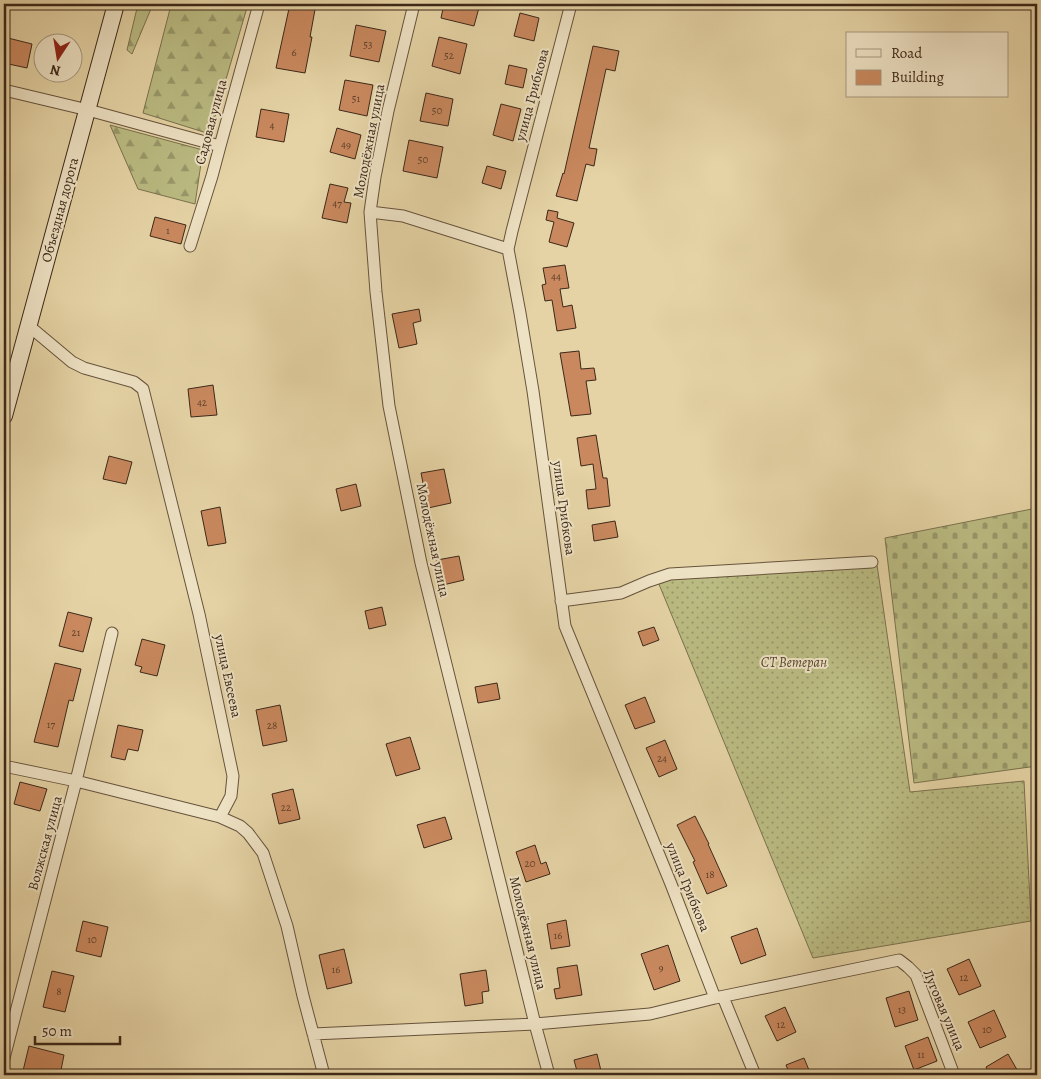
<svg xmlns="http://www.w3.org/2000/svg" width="1041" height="1079" font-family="Alegreya,serif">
<defs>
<pattern id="forest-firs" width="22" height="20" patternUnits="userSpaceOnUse" patternTransform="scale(1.25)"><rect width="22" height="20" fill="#babb82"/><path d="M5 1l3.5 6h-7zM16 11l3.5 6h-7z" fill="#98986a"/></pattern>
<pattern id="cemetery-stones" width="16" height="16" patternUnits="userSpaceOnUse" patternTransform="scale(1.25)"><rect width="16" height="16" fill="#babb82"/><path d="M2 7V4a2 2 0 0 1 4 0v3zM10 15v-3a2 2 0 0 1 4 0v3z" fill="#98986a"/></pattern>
<pattern id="garden-dots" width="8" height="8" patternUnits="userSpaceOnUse" patternTransform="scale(1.25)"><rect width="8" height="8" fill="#babb82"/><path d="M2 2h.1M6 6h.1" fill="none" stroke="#98986a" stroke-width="1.8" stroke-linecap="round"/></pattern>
</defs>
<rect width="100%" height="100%" fill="#e5d3a5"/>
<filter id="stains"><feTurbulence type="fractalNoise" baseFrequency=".004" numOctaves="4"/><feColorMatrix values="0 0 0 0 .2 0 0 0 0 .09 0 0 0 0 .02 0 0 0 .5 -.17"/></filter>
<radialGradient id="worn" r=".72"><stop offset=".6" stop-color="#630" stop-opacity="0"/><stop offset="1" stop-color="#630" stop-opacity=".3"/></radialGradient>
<!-- forest -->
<path fill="url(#forest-firs)" stroke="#7b724e" d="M138 4H153L132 54 127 50Z
M164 4H248L210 134 143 113 170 9Z
M110 125 203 150 195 204 138 189Z"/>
<!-- cemetery -->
<path fill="url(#cemetery-stones)" stroke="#7b724e" d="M1037 508V766L914 783 885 538Z"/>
<!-- garden -->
<path fill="url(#garden-dots)" stroke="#7b724e" d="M876 558 910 792 1024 781 1031 921 813 958 656 577Z"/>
<!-- building -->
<path fill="#c9885e" stroke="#3c2819" d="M290 4H316L310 37H312L305 73 276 68Z
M444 4H480L474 26 441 18Z
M520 13 539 18 534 41 514 36Z
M356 25 386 31 379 62 350 56Z
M4 37 32 44 27 68 4 63Z
M439 37 467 44 460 74 432 66Z
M593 46 619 51 615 71 606 69 589 148 597 149 594 166 586 164 577 201 556 196 563 173 564 174Z
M509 65 527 69 523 88 505 84Z
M345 80 373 85 367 116 339 110Z
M426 93 453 99 448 126 420 121Z
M501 104 521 109 513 141 493 135Z
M261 109 289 114 284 142 256 137Z
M337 128 361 135 355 159 330 152Z
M409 140 443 147 437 178 403 171Z
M487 166 506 171 501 189 482 183Z
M330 184 348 188 344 202 351 203 347 223 322 218Z
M548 210 558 212 557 218 574 223 567 247 549 242 554 222 546 220Z
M155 217 186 225 181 244 150 236Z
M565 265 569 288 560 289 563 307 572 305 576 328 557 331 552 300 545 301 542 285 546 284 543 268Z
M419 309 421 321 413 323 417 344 399 348 392 314Z
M579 351 581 369 594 368 596 380 586 381 591 414 571 416 560 353Z
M213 385 217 415 191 417 188 389Z
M596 435 603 478H607L610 506 588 509 586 490 596 489 593 464 581 466 577 438Z
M109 456 132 462 126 484 103 479Z
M444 469 451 503 428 508 421 473Z
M356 484 361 506 341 511 336 489Z
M220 507 226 543 208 546 201 511Z
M615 521 618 537 594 541 592 525Z
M459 556 464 580 443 585 437 560Z
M382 607 386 625 369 629 365 611Z
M68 612 92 618 83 652 59 646Z
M654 627 659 640 643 646 638 632Z
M142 639 165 645 157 676 140 672 142 667 135 665Z
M55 663 81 669 73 701 69 700 58 747 34 742Z
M497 683 500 699 478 703 475 687Z
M645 697 655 722 635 729 625 705Z
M280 705 287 741 263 746 256 710Z
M118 725 143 730 138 751 128 749 125 760 111 757Z
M410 737 420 769 396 776 386 744Z
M665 740 677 769 659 777 646 748Z
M20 782 47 789 40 811 14 804Z
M293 789 300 819 279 824 272 794Z
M695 816 709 844H708L727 886 707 894 693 862 695 861 677 825Z
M445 817 452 839 424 848 417 825Z
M535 845 541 864 546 862 550 874 526 882 516 852Z
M566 920 570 946 551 949 547 924Z
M83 921 108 927 101 957 76 951Z
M757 928 766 955 741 964 731 937Z
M668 945 680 981 654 990 641 954Z
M344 949 352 983 327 989 319 955Z
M969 959 981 986 959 995 947 969Z
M577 965 582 995 556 999 554 989 560 988 557 968Z
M486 970 489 991 482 992 483 1003 465 1006 460 974Z
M52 971 74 976 65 1012 43 1007Z
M909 991 918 1020 895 1027 886 998Z
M785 1007 796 1032 777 1041 765 1016Z
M994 1010 1006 1037 980 1048 968 1022Z
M928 1037 937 1061 914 1070 905 1046Z
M29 1046 64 1055 60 1075H22Z
M597 1054 602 1075H578L574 1060Z
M1008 1054 1020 1075H990L986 1067Z
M804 1058 811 1075H790L786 1065Z"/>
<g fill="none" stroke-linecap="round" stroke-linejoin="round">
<!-- street casing -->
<g stroke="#66533c" stroke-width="13">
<path id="street" d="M414 4 388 111 375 177 370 212 376 292 389 406 421 563 535 1024 549 1075
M571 4 512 231 508 249 520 313 533 391 565 626 671 884 715 998
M4 90 88 110 220 146
M370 212 403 216 508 249
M190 246 212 176 220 146 259 4
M29 326 72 362 84 368 134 382 143 389 199 614 233 776 231 796 220 817 240 826 248 833 263 853 287 926 303 996 324 1075
M561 601 621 593 649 581 670 574 872 562
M4 766 76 781 220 817
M723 997 755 1075
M313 1034 535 1024 650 1014 715 998 899 960 908 967 916 975 954 1075
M4 1058 76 781 112 633"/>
</g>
<!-- secondary casing -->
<g stroke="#3c2819" stroke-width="18">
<path id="secondary" d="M4 416 116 4"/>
</g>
<!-- street -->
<use href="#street" stroke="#eee2c4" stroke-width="11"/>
<!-- secondary -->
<use href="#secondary" stroke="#eee2c4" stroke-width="16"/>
</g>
<g text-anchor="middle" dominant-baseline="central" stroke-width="4" stroke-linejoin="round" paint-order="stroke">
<!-- number labels -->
<g font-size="11" fill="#5f402a">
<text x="368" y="44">53</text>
<text x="294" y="52">6</text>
<text x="449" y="55">52</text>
<text x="356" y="98">51</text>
<text x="437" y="110">50</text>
<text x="272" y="125">4</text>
<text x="346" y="144">49</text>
<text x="423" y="159">50</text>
<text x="337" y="203">47</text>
<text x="168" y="230">1</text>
<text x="556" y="276">44</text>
<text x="202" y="402">42</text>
<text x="76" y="632">21</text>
<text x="51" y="724">17</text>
<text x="272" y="725">28</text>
<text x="662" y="758">24</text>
<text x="286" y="807">22</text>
<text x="530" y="863">20</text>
<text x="710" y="874">18</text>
<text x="558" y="935">16</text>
<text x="92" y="939">10</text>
<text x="661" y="967">9</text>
<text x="336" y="969">16</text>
<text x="964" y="977">12</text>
<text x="59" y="991">8</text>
<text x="902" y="1009">13</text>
<text x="781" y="1024">12</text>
<text x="987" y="1029">10</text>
<text x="921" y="1054">11</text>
</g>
<!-- street labels -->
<g font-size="14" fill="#3c2819" stroke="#eee2c4">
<text transform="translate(532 95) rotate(-75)">улица Грибкова</text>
<text transform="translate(211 122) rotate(-75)">Садовая улица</text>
<text transform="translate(369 141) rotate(-79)">Молодёжная улица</text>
<text transform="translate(60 210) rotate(-75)">Объездная дорога</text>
<text transform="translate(564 508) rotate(82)">улица Грибкова</text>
<text transform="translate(433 540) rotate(78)">Молодёжная улица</text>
<text transform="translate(228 676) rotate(78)">улица Евсеева</text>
<text transform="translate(45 843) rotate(-75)">Волжская улица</text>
<text transform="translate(688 887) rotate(68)">улица Грибкова</text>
<text transform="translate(528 933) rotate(76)">Молодёжная улица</text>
<text transform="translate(944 1010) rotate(67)">Луговая улица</text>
</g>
<!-- park labels -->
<g font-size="14" font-style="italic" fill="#55452e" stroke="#eee2c4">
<text x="794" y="662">СТ Ветеран</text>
</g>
</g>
<!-- margin -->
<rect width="1041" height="1079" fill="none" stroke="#e5d3a5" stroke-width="20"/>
<rect x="5" y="5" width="1031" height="1069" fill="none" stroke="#3c2819" stroke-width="2.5"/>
<rect x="10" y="10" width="1021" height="1059" fill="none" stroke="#3c2819"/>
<!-- legend -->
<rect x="846" y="32" width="162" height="65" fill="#eee2c4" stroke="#a79880"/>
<rect x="856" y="49" width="25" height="8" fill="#eee2c4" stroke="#a79880"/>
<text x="891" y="58" font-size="15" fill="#3c2819">Road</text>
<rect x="856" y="70" width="25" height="15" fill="#c9885e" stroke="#a79880"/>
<text x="891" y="82" font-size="15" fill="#3c2819">Building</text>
<!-- north arrow -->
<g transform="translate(58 58) rotate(192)"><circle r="24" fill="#eee2c4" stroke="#a79880"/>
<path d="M0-4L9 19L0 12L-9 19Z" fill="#8f2418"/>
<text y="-8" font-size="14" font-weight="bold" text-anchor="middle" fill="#3c2819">N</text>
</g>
<!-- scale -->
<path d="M35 1036v8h85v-8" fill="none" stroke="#3c2819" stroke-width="2.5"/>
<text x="42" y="1036" font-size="15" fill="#3c2819" stroke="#eee2c4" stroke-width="4" paint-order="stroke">50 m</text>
<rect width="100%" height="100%" filter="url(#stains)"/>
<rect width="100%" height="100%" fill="url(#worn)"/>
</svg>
